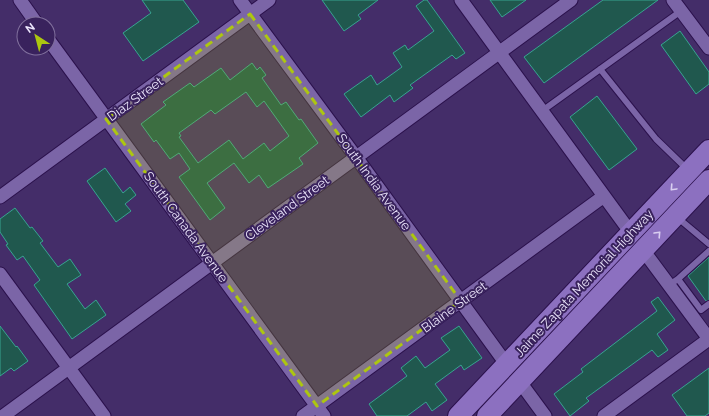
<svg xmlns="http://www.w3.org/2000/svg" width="709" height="416" font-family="Raleway,sans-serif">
<rect width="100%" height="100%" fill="#442d69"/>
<!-- building -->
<path fill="#20584e" stroke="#37a490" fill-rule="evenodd" d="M142 0H183L199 22 143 61 123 33 151 13Z
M322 0H378L358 15 361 19 344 31Z
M424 0H427L465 53 456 59 452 55 410 85 413 88 394 102 390 95 361 117 344 94 371 75 377 85 402 67 393 53 405 45 408 50 434 31 416 6Z
M490 0H526L502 17Z
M603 0H658L544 83 524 57Z
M680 31 709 72V84L696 94 661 45Z
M252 63 257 70 260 67 266 75 262 78 281 105 286 102 299 120 301 119 318 143 299 158 303 164 268 188 259 175 249 183 234 163 207 183 225 208 210 220 179 177 190 169 179 153 170 159 156 140 154 142 141 124 166 105 163 102 190 83 194 87 221 68 230 80ZM246 92 257 107 264 101 289 136 270 151 264 143 243 159 229 140 198 163 179 137 181 136 179 133 211 110 215 114Z
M597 96 637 149 609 170 570 117Z
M105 168 123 193 130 187 136 195 125 204 131 211 116 222 87 181Z
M15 208 30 228 32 227 43 241 40 243 58 267 70 259 81 275 67 284 85 309 96 300 106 315 72 339 34 285 40 280 23 256 17 260 6 245 8 244 0 232V219Z
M709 257V300L706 301 688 276Z
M658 297 675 320 657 334 668 350 658 357 652 350 586 398 589 401 570 416 554 394 583 372 581 369 657 311 651 302Z
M0 326 16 347 17 346 28 361 14 371 11 368 0 376Z
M459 326 482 358 464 370 461 365 435 384 447 400 432 411 426 402 407 416H377L369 404 407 376 401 368 416 356 425 368 450 350 441 338Z
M709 368V413L705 416H687L672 395Z"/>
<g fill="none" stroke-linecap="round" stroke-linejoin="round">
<!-- lane casing -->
<g stroke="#2b114c" stroke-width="8">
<path id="lane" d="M600 69 656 139 688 170
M542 111 681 11
M678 218 709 244
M678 279 701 310 709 304
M669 285 678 279 709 251"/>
</g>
<!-- street casing -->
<g stroke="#2b114c" stroke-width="15">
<path id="street" d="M20 0 37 24
M240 0 356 157 507 365
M461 0 631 233
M673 0 709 48
M48 39 324 416
M0 197 269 0
M643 250 709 339
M0 274 104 416
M520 382 545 416
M3 416 571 0
M303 416 604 196
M604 416 709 339"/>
</g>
<!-- primary casing -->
<g stroke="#2b114c" stroke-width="22">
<path id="primary" d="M458 416 709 150
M487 416 709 180"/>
</g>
<!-- lane -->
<use href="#lane" stroke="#7b65a7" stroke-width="6"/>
<!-- street -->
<use href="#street" stroke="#7b65a7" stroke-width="13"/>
<!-- primary -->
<use href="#primary" stroke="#8c70c0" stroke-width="20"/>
</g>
<!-- one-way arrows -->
<defs><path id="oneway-chevron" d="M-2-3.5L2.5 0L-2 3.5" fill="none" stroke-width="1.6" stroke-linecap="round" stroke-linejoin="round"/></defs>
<g stroke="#d9cef0">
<use href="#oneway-chevron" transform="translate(673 188) rotate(133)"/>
<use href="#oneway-chevron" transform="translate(658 234) rotate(-47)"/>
</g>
<!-- marked area -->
<path fill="#adc610" fill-opacity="0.2" stroke="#adc610" stroke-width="3" stroke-dasharray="8 5" stroke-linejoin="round" d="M250 14 461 301 317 406 106 119Z"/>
<g text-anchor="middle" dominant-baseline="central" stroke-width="4" stroke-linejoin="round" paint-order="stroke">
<!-- street labels -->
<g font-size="13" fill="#ece6fc" stroke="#39225d">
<text transform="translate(135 99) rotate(-36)">Diaz Street</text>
<text transform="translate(374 182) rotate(54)">South India Avenue</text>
<text transform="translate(287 208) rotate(-36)">Cleveland Street</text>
<text transform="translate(186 227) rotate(54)">South Canada Avenue</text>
<text transform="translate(584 283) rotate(-47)">Jaime Zapata Memorial Highway</text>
<text transform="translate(454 307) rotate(-36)">Blaine Street</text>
</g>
</g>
<!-- north arrow -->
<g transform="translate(36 36) rotate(324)"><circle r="19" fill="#39225d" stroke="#81709d"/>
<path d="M0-3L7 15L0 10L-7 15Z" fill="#adc610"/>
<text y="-6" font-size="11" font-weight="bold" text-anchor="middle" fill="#ece6fc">N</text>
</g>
</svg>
